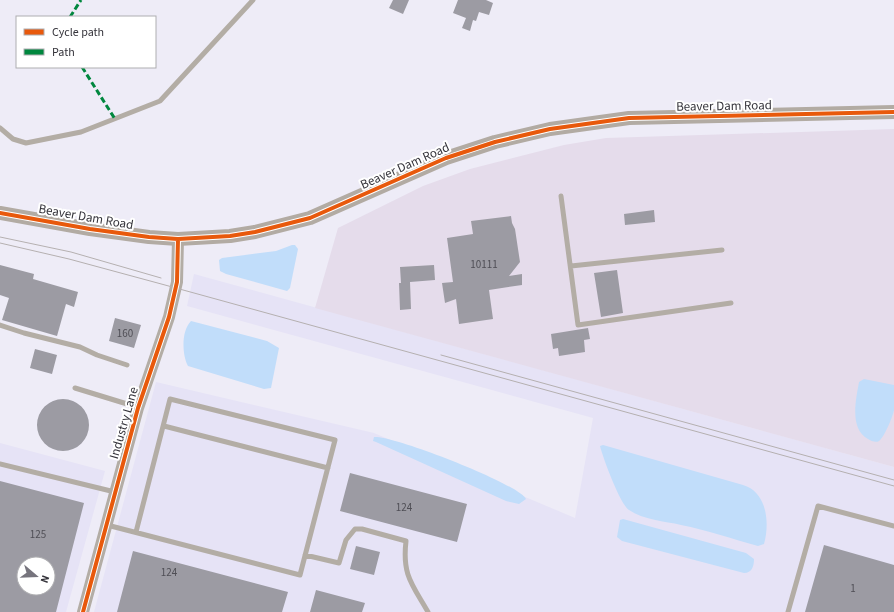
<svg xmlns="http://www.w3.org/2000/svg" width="894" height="612" font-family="'Source Sans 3',sans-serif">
<rect width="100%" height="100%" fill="#eeecf7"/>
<!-- built -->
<path fill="#e6e3f6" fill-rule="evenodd" d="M194 274 894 467V612H94L156 382 374 433 575 518 593 418 187 306Z
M0 443 105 471 66 612H0ZM24 564H48V588H24Z"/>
<!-- industrial -->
<path fill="#e5dceb" d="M894 129V467L315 308 338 228 423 186 470 169 564 145 606 138Z"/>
<!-- water -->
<path fill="#c1ddfa" d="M292 245H295L298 249 290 288 287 291 226 274 220 271 219 260 222 258 276 251Z
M191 321 267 341 279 348 271 388 264 389 188 366C182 355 181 331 191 321Z
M864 379 894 385C894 393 894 403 894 410 893 416 884 438 879 441 876 443 871 441 868 439 849 429 856 399 859 382Z
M374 437C393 435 519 484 526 499L519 504 506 501 376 442 373 441Z
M603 445 743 485C767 492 770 523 764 544L758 546C732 539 707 530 681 525 665 521 643 520 629 510 620 504 603 458 600 446Z
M623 519 746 553 754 559C754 566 752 573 744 573L622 541 617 537 620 520Z"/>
<!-- building -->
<path fill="#9c9ba3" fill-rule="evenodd" d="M393 0H409L403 14 389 8Z
M458 0H486L493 3 489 15 479 12 476 21 473 20 470 31 462 28 466 18 453 13Z
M654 210 655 222 625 225 624 214Z
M511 216 512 223 515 229 520 262 509 276 522 274V285L489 290 493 319 459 324 456 299 445 303 442 283 453 282 447 238 473 234 471 221Z
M0 265 34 274 33 279 78 292 74 307 66 304 57 336 2 320 9 298 0 295Z
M434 265 435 280 410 282 411 309 400 310 399 283H401L400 267Z
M617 270 623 313 601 317 594 273Z
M115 318 141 325 134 348 109 341Z
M588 328 590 339 584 340 585 352 559 356 558 348 553 349 551 334Z
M35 349 57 355 52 374 30 368Z
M37 425a26 26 0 1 1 52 0a26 26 0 1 1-52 0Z
M350 473 467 504 457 542 340 511Z
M0 481 84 503 56 612H0ZM24 564H48V588H24Z
M824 545 894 565V612H805Z
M356 546 380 552 374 575 350 569Z
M133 551 288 592 282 612H117Z
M316 590 365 603 362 612H310Z"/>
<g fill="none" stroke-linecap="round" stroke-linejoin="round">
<!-- service -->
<path stroke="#b3ada5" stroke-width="5" d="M0 128 13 139 26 143 81 132 160 101 253 0
M561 196 578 325 731 303
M571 266 722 250
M0 325 24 333 80 347 97 355 127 365
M75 388 137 407
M164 426 328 468
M0 464 115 492
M107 525 300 575 335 440 170 399 136 532
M305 555 339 563 346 540 355 529H362L406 541C402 575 412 584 428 612
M788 612 818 506 894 526"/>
<!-- tertiary -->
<path stroke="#b3ada5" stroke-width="12" d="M83 612 138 408 169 317 177 282 178 239"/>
<!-- secondary -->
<path stroke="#b2aba3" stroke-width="14" d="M0 213 90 229 149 237 178 239 230 236 255 232 310 218 446 158 495 142 550 129 629 118 894 112"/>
<!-- tram -->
<path stroke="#b5b0b0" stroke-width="1" d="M0 237 71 252 161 278
M0 243 69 259 165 285 894 486
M441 355 894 480"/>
<!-- quiet -->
<path stroke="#00873e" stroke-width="3" stroke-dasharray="6 3" stroke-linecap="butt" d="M70 17 81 0
M82 67 115 119"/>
<!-- cycleway casing -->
<g stroke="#fff" stroke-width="6">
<path id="cycleway" d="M0 213 90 229 149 237 178 239 230 236 255 232 310 218 446 158 495 142 550 129 629 118 894 112
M83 612 138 408 169 317 177 282 178 239"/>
</g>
<!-- cycleway -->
<use href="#cycleway" stroke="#e8590c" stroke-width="4"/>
</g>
<g text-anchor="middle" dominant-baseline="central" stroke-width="4" stroke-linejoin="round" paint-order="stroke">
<!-- number labels -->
<g font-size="11" fill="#4f4e55">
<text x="484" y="264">10111</text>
<text x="125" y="333">160</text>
<text x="404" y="507">124</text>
<text x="38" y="534">125</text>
<text x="169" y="572">124</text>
<text x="853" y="588">1</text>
</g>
<!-- street labels -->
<g font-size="13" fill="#35343b" stroke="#fff">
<text transform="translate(724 106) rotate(-1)">Beaver Dam Road</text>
<text transform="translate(405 166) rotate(-24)">Beaver Dam Road</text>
<text transform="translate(86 217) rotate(10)">Beaver Dam Road</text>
<text transform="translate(124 423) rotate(-74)">Industry Lane</text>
</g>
</g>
<!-- legend -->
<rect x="16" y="16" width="140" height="52" fill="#ffffff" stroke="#aeaeb1"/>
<rect x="24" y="29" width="20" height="6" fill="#e8590c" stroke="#aeaeb1"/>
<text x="52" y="36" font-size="12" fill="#35343b">Cycle path</text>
<rect x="24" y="49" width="20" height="6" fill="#00873e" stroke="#aeaeb1"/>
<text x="52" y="56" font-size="12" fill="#35343b">Path</text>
<!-- north arrow -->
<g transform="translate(36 576) rotate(109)"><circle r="19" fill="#ffffff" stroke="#aeaeb1"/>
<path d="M0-3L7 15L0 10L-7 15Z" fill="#76747d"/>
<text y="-6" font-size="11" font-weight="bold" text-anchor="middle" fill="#35343b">N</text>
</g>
</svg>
